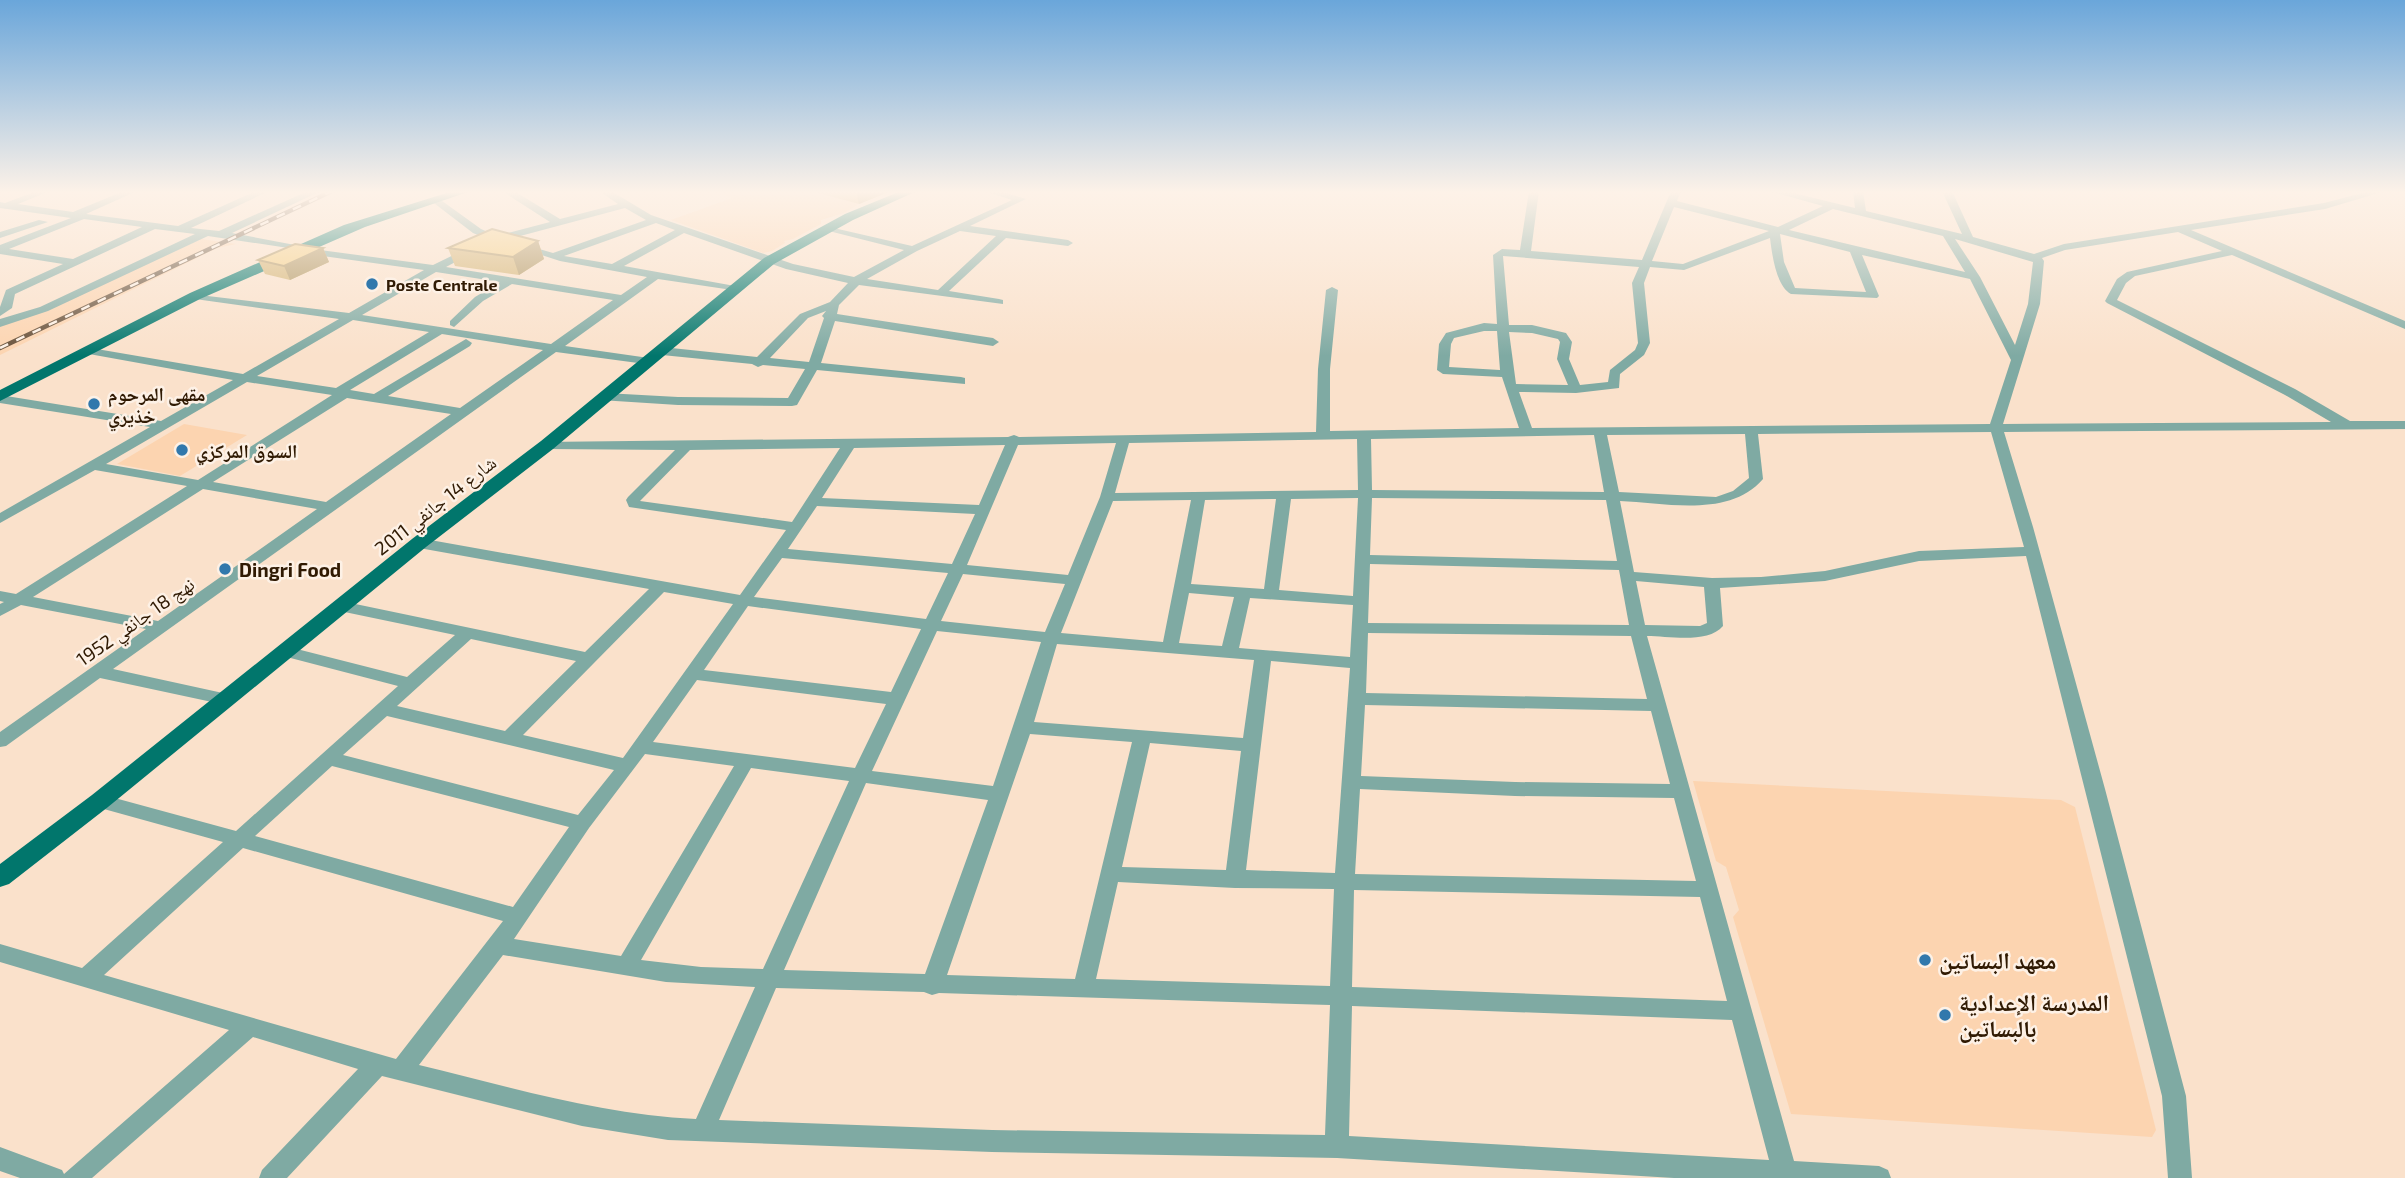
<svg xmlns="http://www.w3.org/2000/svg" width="2405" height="1178" font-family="'Exo 2','Noto Naskh Arabic',sans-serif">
<rect width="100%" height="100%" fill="#fae1cb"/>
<!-- built -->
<path fill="#fcd4b0" d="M721 191H814L859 204 844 213 821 220V224L793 239 784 241 785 243 772 251 763 253 671 220 732 198Z
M201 239 236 244 217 248 0 355V326L43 311Z
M184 424 247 435 180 476 117 464Z
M1693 781 2061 800 2075 807 2156 1130 2152 1137 1791 1114 1733 917 1739 910 1726 867 1716 861Z"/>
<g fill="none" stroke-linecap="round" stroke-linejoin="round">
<!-- minor -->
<path fill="#7faaa3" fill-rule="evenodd" d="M37 191H50L18 204 73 212 124 191H137L86 214 178 226 256 191H269L191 228 219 231 308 191H321L232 233 295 245V249L208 236 48 311 0 327V319L40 307 195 234 155 229 15 294 12 308 0 316V307L6 290 63 264 0 254V245L71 218 0 208V202L5 203ZM84 219 142 227 73 259 9 249Z
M502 191H514L560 219 618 204 599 191H611L651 215 793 264 854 277 904 250 825 230V226L912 246 1012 200 984 191H1000L1026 199 970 226 1068 240 1073 243 1068 246 1006 238 949 291 999 299 1003 300V304L859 285 839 305 837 314 993 338 999 342 993 346 835 321 821 363 961 377 965 378V384L817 370 797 405 792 406 678 405 600 400 599 397 605 393 678 397 788 398 805 369 763 365 758 367 752 364 662 355 656 351 662 347 757 357 800 314 830 302 848 283 786 269 684 233 624 266 735 286 741 289 739 291 658 279 565 346 649 358 653 359V365L556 352 113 669 232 695 235 699 232 703 226 705 100 678 6 746 0 747V732L146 629 21 605 0 616V604L4 602 0 601V591L16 594 187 486 95 470 0 523V513L150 427 0 403V395L161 421 233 380 89 354 85 353V347L243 374 339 319 195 299 191 298V294L349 313 424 270 301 253 300 251 305 248 433 265 470 247 475 250 474 252 446 267 621 295 647 277 560 261 517 247 522 244 553 253 646 220 625 208 505 240 500 244 473 233 430 200 438 198 481 229 497 236 550 222ZM656 223 675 230 612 264 564 256ZM960 231 996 236 938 290 867 279 917 251ZM436 272 500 282 475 297 450 321V325L454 327 483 301 512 284 613 300 551 344 362 315ZM826 311 822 316 824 318 809 362 770 358 808 318ZM353 320 429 332 336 388 257 376ZM442 334 543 350 460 408 388 396 470 346 472 343 466 339 374 394 350 390ZM247 382 332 395 198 480 106 464ZM347 398 451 414 326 502 213 482ZM203 489 317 509 158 621 33 597Z
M1529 191H1539L1531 251 1642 260 1671 191H1681L1677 201 1778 227 1823 206 1769 191H1785L1855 208 1853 191H1863L1866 211 1962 234 1942 191H1952L1973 237 2034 254 2064 244 2324 203 2370 191H2385L2325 209 2191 230 2405 321V329L2232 255 2135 276 2126 283 2117 300 2295 389 2350 421H2405V429L2004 432 2033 527 2105 789 2186 1096 2192 1178H2168L2162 1096 2026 556 1919 561 1825 581 1720 588 1723 626C1708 644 1669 636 1647 636L1794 1161 1879 1166 1888 1170 1891 1178H1674L1337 1158 992 1152 668 1140 582 1126 382 1076 287 1178H259L262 1170 358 1069 253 1037 92 1178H20L0 1171V1147L62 1170 64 1174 229 1030 0 962V944L82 968 223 842 93 806 91 801 93 796 100 794 236 831 398 686 279 655 277 651 279 647 285 646 407 677 455 635 335 610 333 606 335 602 341 601 585 652 649 589 419 548 411 543 414 540 419 538 740 595 786 530 629 507 626 500 628 497 675 450 547 449 542 448 540 445 542 442 1008 437 1014 435 1019 437 1316 432 1318 369 1326 290 1332 287 1338 290 1330 369V431L1519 428 1502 377 1443 374 1437 370 1439 344 1446 333 1484 323 1497 324 1493 255 1502 249 1520 250ZM1674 207 1769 231 1683 264 1652 261ZM1833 209 1943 236 1965 272 1789 230ZM2178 232 2222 251 2127 272 2117 279 2105 301 2107 303 2285 395 2331 422 2003 424 2040 304 2044 261 2042 258 2065 250ZM1780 234 1850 252 1866 292 1795 288 1784 262ZM1770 238C1772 254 1776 286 1791 294L1877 298 1879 296 1862 255 1970 279 2011 360 1990 424 1532 428 1519 392 1576 393 1619 388 1620 374 1644 355 1650 343 1644 283 1650 267 1684 270ZM1955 239 2033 262 2028 304 2015 345 1980 277ZM1503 256 1639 267 1632 283 1638 343 1635 350 1610 370 1608 382 1580 385 1569 359 1572 342 1566 333 1532 325H1509ZM1484 331H1497L1500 370 1449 367 1451 344 1454 338ZM1509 332 1532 333 1558 339 1560 342 1557 359 1568 385 1516 384ZM1991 432 2024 547 1919 551 1825 571 1761 577 1712 578 1634 572 1620 501C1666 503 1730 518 1763 479L1758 434ZM1745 434 1749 478 1733 491 1716 497 1619 492 1607 435ZM1594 435 1604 492 1372 490 1371 439ZM1357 439 1358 490 1115 493 1129 443ZM1116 443 1100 497 1068 575 967 565 1018 445ZM1005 445 979 505 822 498 854 448ZM840 448 792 522 640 501 690 450ZM1358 498 1353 596 1279 590 1291 499ZM1372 498 1606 500 1617 561 1370 555ZM1276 499 1264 589 1191 584 1205 500ZM1191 500 1163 642 1061 633 1113 501ZM817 506 975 514 952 564 788 549ZM782 558 948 573 926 619 754 597ZM1370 564 1619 570 1629 625 1368 623ZM963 574 1065 584 1045 632 941 621ZM1636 581 1704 587 1707 623 1700 626 1645 625ZM664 592 733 604 623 758 523 735ZM1189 593 1234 597 1222 646 1179 643ZM1250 598 1353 605 1350 657 1239 648ZM748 606 921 629 891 692 704 670ZM937 631 1041 642 993 786 872 771ZM1368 633 1631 636 1647 699 1366 693ZM471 639 576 661 505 731 397 706ZM1057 644 1254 660 1243 738 1034 722ZM1271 661 1350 668 1335 873 1246 870ZM697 680 886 704 855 768 653 742ZM1365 705 1651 711 1670 784 1515 782 1361 776ZM387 716 614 770 578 815 343 755ZM1030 734 1132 742 1075 979 947 975ZM1150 743 1241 751 1226 870 1122 867ZM645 754 734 766 621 956 514 939 589 828ZM332 766 569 827 513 907 255 836ZM751 768 849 781 763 969 701 967 641 960ZM866 783 988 800 925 974 784 970ZM1360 789 1515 796 1674 798 1696 881 1355 874ZM243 848 503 921 396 1059 104 975ZM1118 882 1235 888 1334 889 1330 986 1096 979ZM1354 890 1700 897 1727 1001 1352 987ZM503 955 666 982 755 987 696 1119C602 1115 510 1087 419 1065ZM776 988 924 992 932 995 939 993 1330 1005 1325 1135 992 1130 719 1120ZM1352 1006 1732 1020 1769 1160 1349 1136Z
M39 220 48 222 0 238V232Z"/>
<!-- major -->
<path fill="#01766c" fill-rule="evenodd" d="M453 191H471L365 227 200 299 0 401V390L190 293 344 225Z
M901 191H917L853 220 774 264 553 449 426 547 108 807 9 884 0 887V864L92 795 412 539 541 441 764 258 845 214Z"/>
<!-- rail casing -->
<g stroke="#664f38" stroke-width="4.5">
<path id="rail" d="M0 348 332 191"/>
</g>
<!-- rail -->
<use href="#rail" stroke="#fdf1e6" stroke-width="2.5" stroke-dasharray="9" stroke-linecap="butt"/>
</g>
<!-- wall -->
<path fill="#d1b06d" d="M811 191H891L859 204Z
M538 241 544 259 519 275 455 266 448 248Z
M323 248 329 262 290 280 265 274 258 260Z"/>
<!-- shaded-wall -->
<path fill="#aa9059" d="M856 191H891L859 204Z
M538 241 544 259 519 275 513 257Z
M323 248 329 262 290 280 284 266Z"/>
<!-- building -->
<path fill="#f3cd7f" stroke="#aa9059" stroke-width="2" d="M492 229 538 241 513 257 448 248Z
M295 244 323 248 284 266 258 260Z"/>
<!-- sky -->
<linearGradient id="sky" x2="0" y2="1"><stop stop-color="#6aa6da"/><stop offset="0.54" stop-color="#fdf2e8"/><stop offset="1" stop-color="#fdf2e8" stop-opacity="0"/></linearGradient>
<rect width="2405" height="356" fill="url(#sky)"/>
<!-- markers -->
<g fill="#3178ac" stroke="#fdf1e6" stroke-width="2.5">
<circle cx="372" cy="284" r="7"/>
<circle cx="94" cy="404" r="7"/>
<circle cx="182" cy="450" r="7"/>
<circle cx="225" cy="569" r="7"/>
<circle cx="1925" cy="960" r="7"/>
<circle cx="1945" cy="1015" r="7"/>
</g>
<g text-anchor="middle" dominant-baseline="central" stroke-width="5" stroke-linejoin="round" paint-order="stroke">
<!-- far-poi labels -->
<g font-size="16" font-weight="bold" fill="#301a03" stroke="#fdf1e6" text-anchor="start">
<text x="386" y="284">Poste Centrale</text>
</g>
<!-- poi labels -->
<g font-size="19" font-weight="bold" fill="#301a03" stroke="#fdf1e6" text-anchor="start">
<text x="108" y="393">مقهى المرحوم<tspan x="108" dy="22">خذيري</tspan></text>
<text x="196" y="450">السوق المركزي</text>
<text x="239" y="569">Dingri Food</text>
</g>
<!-- street labels -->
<g font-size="19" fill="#301a03" stroke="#fdf1e6">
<text transform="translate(435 505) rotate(-38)">شارع 14 جانفي 2011</text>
<text transform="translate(135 621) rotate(-35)">نهج 18 جانفي 1952</text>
</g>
<!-- near-poi labels -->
<g font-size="23" font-weight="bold" fill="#301a03" stroke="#fdf1e6" text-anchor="start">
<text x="1939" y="960">معهد البساتين</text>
<text x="1959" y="1002">المدرسة الإعدادية<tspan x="1959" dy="26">بالبساتين</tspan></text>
</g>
</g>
</svg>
